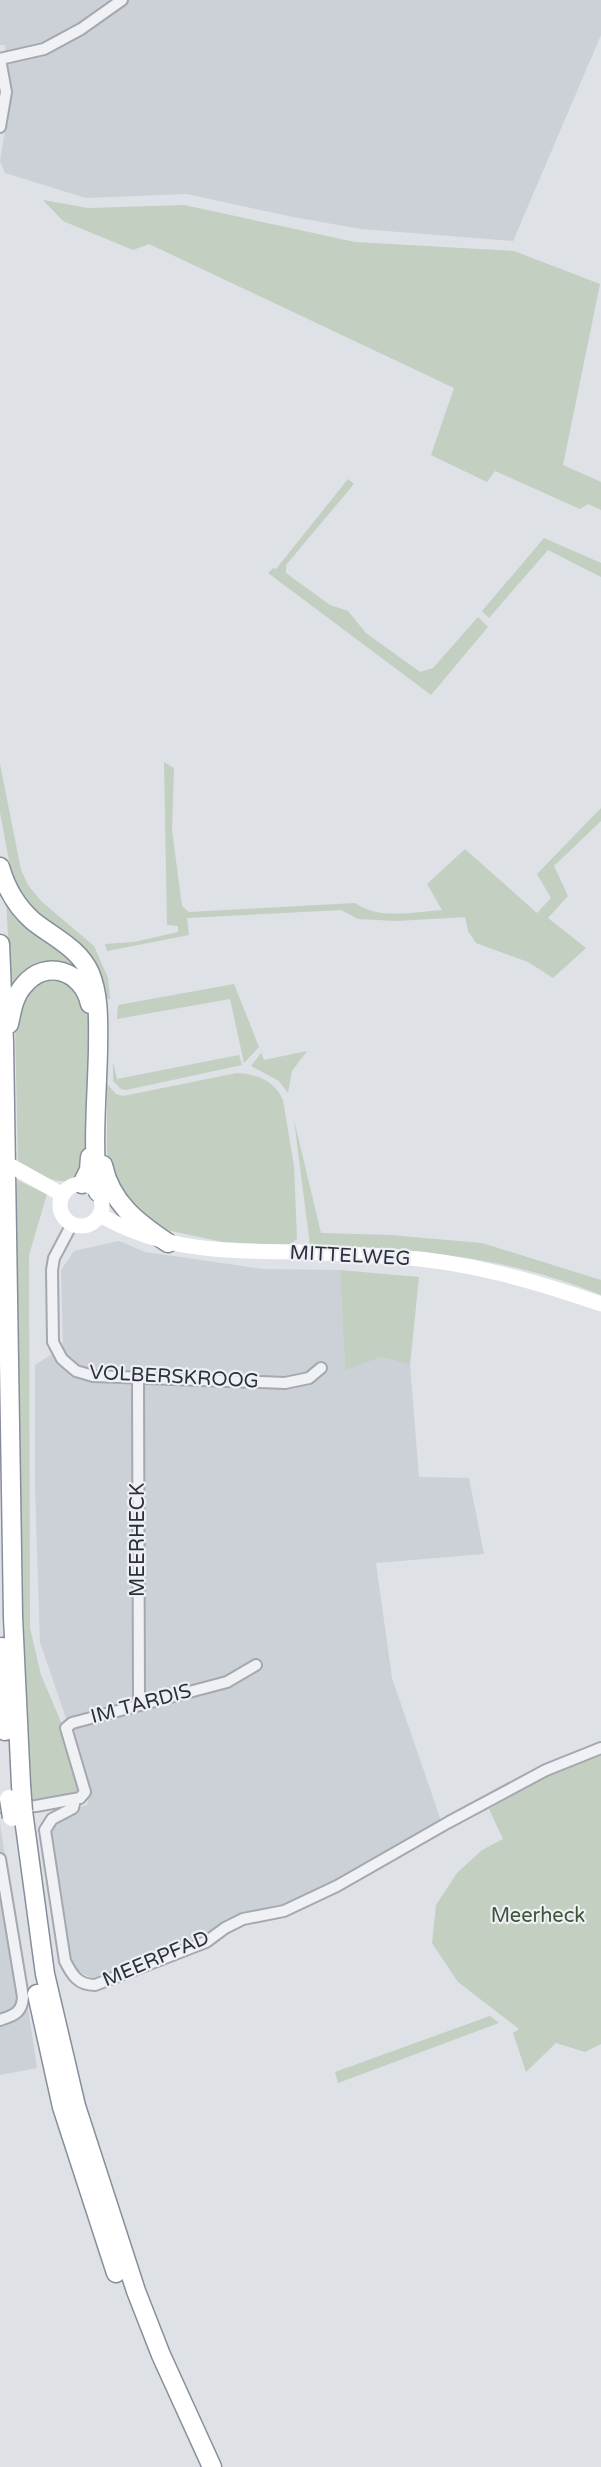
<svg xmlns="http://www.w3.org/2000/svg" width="601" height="2467" font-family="'Varela Round',sans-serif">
<rect width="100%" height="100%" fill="#dee1e6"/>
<!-- built -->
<path fill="#ccd0d7" d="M0 0H601V35L513 241 361 229 293 217 187 194 86 198 5 173 0 161 11 96 5 45H0Z
M119 1241 145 1252 263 1269 340 1270 345 1369 381 1357 410 1365 419 1477 469 1478 484 1554 376 1563 392 1678 441 1821 284 1908 248 1915 157 1955 92 1978 73 1969 51 1827 62 1816 88 1804 87 1780 40 1642 35 1488V1365L63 1347 61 1270 74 1251Z
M0 1823 37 2068 0 2075Z"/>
<!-- green -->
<path fill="#c3cfc0" d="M43 200 88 208 184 205 355 242 514 251 600 284 563 465 601 482V510L588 504 580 509 495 471 487 482 431 455 454 388 149 244 133 250 63 221Z
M348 479 354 484 286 565V573L330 605 348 611 366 633 420 672 433 668 478 617 488 627 431 695 268 573 273 568 276 569Z
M544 538 601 563V577L548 550 489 618 482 611Z
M164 762 174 768 172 830 182 906 189 912 355 903C379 920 413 912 442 910L427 884 465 849 537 913 551 898 537 874 601 808V821L554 866 568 896 548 918 586 948 553 978 528 962 476 943 468 931 465 917 397 921 358 919 341 910 187 918 189 935 107 951 105 944 134 942 178 932V926L167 925Z
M0 764 21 870 28 885 41 901 94 946 108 978 110 999H103L13 883 0 812Z
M6 897 65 951 84 975 62 965 11 996Z
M67 978 87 1007 89 1018 88 1153 78 1178C56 1188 38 1173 18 1162L15 1025 19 1006 35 980Z
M234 984 259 1047 244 1063 230 999 117 1019 118 1005Z
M307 1051 292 1071 288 1093 279 1081 251 1066 261 1053 264 1060Z
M239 1055 242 1065 126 1090 121 1089 113 1081V1062L117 1079Z
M237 1073C257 1074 275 1081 283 1100L294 1166 297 1239 289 1245 223 1242 166 1230 151 1223 129 1206 109 1165 107 1151V1084L116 1094 123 1096Z
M294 1120 321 1233 390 1235 482 1243 601 1280V1295C501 1254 415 1250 310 1245Z
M17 1180 47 1194 29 1255 30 1628 41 1675 64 1729 81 1788 78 1793 29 1802 21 1709 15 1239Z
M340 1270 419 1277 410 1365 381 1357 345 1370Z
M601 1752V2044L585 2052 556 2043 526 2072 513 2033 519 2029 458 1982 432 1943 436 1905 457 1873 482 1850 503 1839 489 1809 543 1778Z
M490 2016 499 2023 338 2083 335 2072Z"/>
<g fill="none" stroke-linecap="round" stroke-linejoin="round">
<!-- minor casing -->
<g stroke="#a4a8af" stroke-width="14">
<path id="minor" d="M0 59 44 49 81 29 122 0
M0 127 6 92 0 59
M72 1224 54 1258 52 1270 53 1342 62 1359 76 1371 93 1376 285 1383 309 1378 321 1368
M138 1376 139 1704
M75 1800 73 1808 52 1819 45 1830 65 1961C72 1975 78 1985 95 1985L206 1942 225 1928 243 1919 284 1911 337 1886 449 1822 546 1770 601 1748
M0 1807 36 1806 80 1798 85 1792 66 1728 72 1723 227 1682 256 1665
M0 1859 23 1997C22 2013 14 2015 0 2020"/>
</g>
<!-- trunk casing -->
<g stroke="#878e9b" stroke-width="21">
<path id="trunk" d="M0 867C6 888 17 907 33 921 53 937 79 948 90 973 100 997 98 1025 98 1050 97 1097 92 1146 98 1192
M0 944 4 1043 13 1617 21 1785
M9 1024C12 1010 14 996 24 985 46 958 83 971 90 1004
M103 1165C111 1203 138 1223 168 1243
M82 1184 89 1170 90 1157
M2 1647 5 1731
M23 1811 45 1974 76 2106 136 2291 161 2355 212 2467
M37 1994 62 2107 116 2273"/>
</g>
<!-- minor -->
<use href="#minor" stroke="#f0f1f5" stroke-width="10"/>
<!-- secondary -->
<path stroke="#fff" stroke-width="15" d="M22 1172 63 1195
M60 1205a21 21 0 1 1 42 0a21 21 0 1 1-42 0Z
M100 1215C164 1252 227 1251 298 1252 331 1253 365 1255 398 1257 469 1262 535 1281 601 1304"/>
<!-- trunk -->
<use href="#trunk" stroke="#fff" stroke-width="18"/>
<!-- trunk-bridge casing -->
<g stroke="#878e9b" stroke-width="21" stroke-linecap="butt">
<path id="trunk-bridge" d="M21 1785 23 1811
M9 1799 12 1817"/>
</g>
<!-- secondary-bridge -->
<path stroke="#fff" stroke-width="15" d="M0 1160 22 1172"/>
<!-- trunk-bridge -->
<use href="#trunk-bridge" stroke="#fff" stroke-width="18"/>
</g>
<g text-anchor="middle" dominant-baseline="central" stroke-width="4.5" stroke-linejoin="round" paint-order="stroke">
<!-- street labels -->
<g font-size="20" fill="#292f3b" stroke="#edeff4">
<text transform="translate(350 1256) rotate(3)">MITTELWEG</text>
<text transform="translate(174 1377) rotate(3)">VOLBERSKROOG</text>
<text transform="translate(138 1540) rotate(-90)">MEERHECK</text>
<text transform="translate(141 1704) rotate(-15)">IM TARDIS</text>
<text transform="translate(156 1959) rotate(-23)">MEERPFAD</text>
</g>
<!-- park labels -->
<g font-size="20" fill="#3c5538" stroke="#edeff4">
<text x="538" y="1916">Meerheck</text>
</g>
</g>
</svg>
